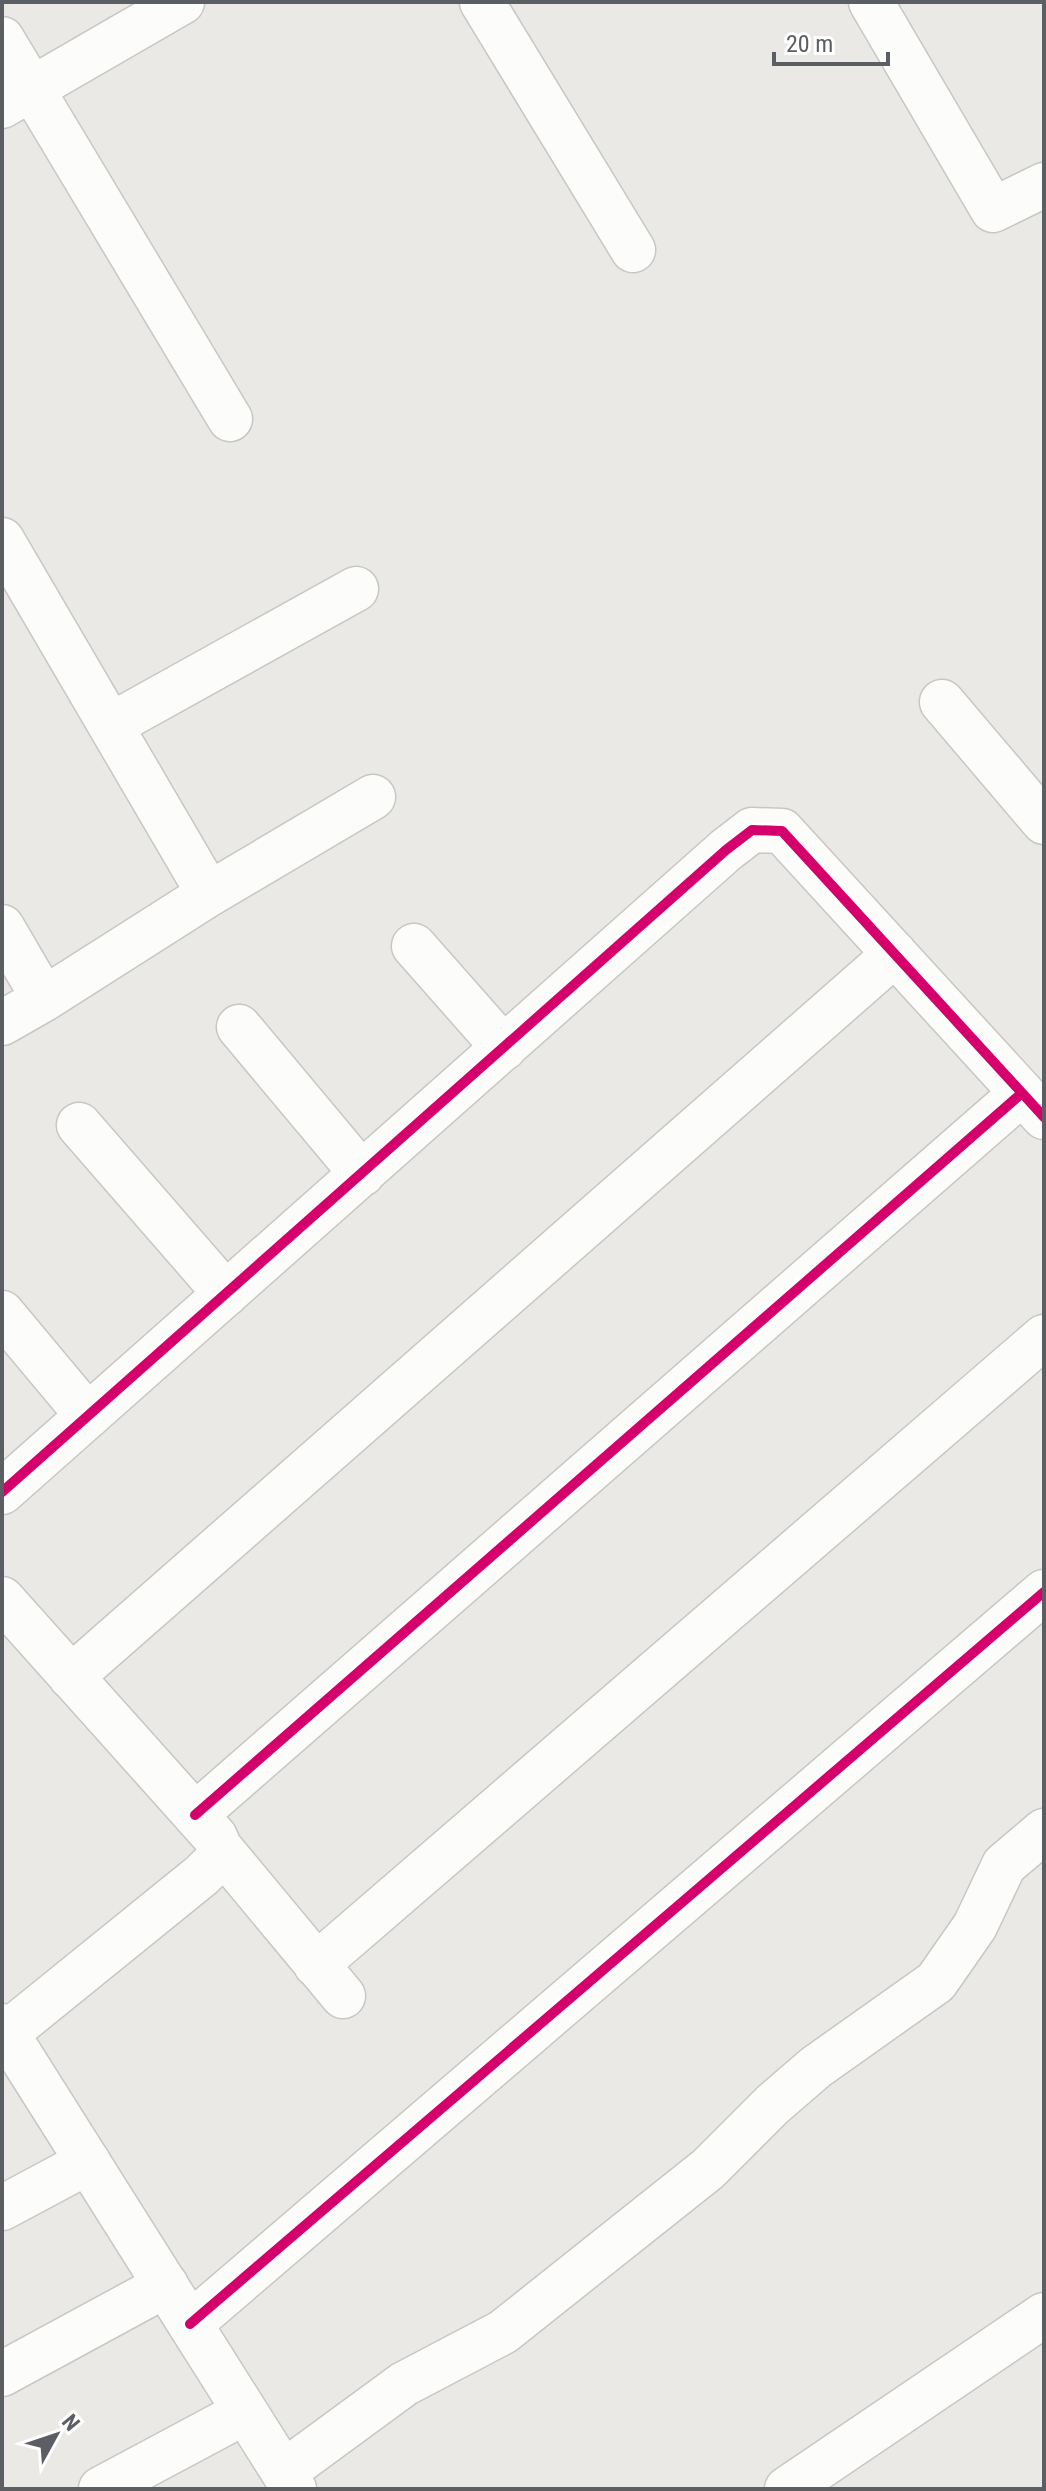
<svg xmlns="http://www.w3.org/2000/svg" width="1046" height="2491" font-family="'Roboto Condensed',sans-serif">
<rect width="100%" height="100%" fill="#eae9e5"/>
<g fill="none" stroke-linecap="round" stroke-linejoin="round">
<!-- street casing -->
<g stroke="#c7c7c6" stroke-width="47">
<path id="street" d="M482 2 633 250
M871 2 993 210 1044 185
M2 39 230 419
M2 106 182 2
M2 540 209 894
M942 702 1044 822
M111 725 356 589
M2 927 44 999
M414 946 504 1048
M2 1023 44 999 209 894 373 797
M239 1027 362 1174
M79 1125 226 1294
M2 1313 88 1416
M2 1492 726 850 752 830 782 831 1044 1117
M2 1599 215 1837 220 1848V1857L202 1875 2 2037
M71 1677 895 954
M195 1815 1022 1093
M220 1848 343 1996
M316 1965 1044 1337
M2 2208 88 2162
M190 2324 1044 1592
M2 2374 166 2285
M284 2472 404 2384 503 2332 708 2169 772 2105 816 2067 936 1982 975 1926 1004 1865 1044 1831
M101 2489 245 2412
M787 2489 1044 2315"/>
</g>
<!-- secondary casing -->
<g stroke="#c7c7c6" stroke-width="47">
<path id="secondary" d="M2 2026 294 2489"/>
</g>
<!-- street -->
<use href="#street" stroke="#fcfcfb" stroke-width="44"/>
<!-- secondary -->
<use href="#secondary" stroke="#fcfcfb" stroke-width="44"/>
<!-- cycleway casing -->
<g stroke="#fff" stroke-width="15">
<path id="cycleway" d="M2 1492 726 850 752 830 782 831 1044 1117
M195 1815 1022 1093
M190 2324 1044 1592"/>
</g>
<!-- cycleway -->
<use href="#cycleway" stroke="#d6006c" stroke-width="10"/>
</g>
<!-- border -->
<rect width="1046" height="2491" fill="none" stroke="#5b5e62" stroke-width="8"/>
<!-- north arrow -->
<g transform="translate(56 2435) rotate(50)" stroke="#ffffff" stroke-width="6" paint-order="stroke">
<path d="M0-6L14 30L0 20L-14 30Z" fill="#5b5e62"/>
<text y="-12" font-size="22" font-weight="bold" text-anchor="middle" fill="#5b5e62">N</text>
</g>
<!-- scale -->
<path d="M774 52v12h114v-12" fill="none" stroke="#5b5e62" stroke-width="4"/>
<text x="786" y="52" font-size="24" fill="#5b5e62" stroke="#ffffff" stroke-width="6" paint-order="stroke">20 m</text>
</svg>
